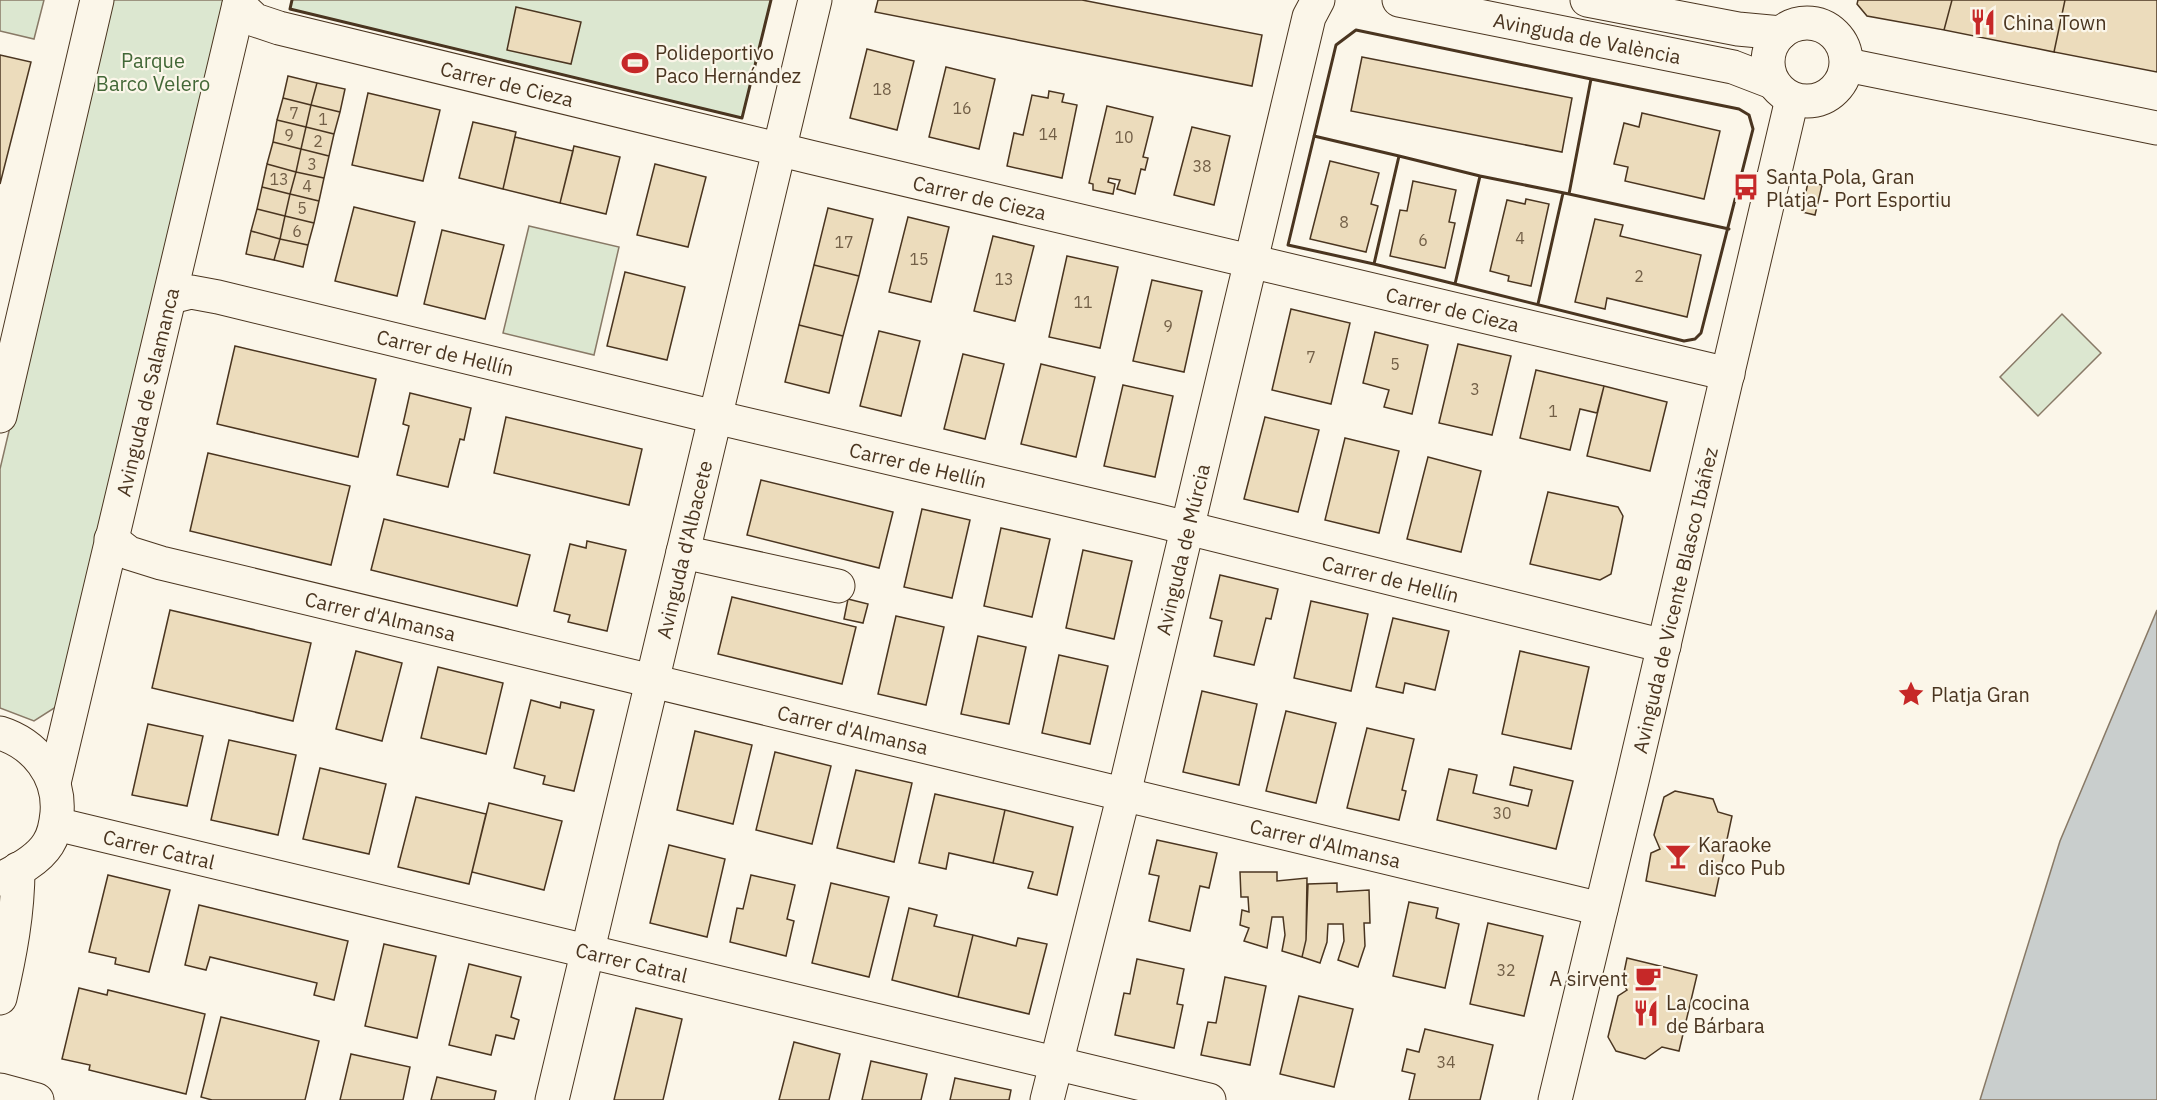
<svg xmlns="http://www.w3.org/2000/svg" width="2157" height="1100" font-family="'IBM Plex Sans',sans-serif">
<rect width="100%" height="100%" fill="#fbf6e9"/>
<!-- green -->
<path fill="#dce7d0" stroke="#887966" stroke-width="1.5" d="M0 0H44L34 39 0 31Z
M111 0H228L59 705 34 721 0 708V469Z
M292 0H771L742 118 290 9Z
M529 226 619 247 594 355 503 333Z
M2062 314 2101 353 2038 416 2000 377Z"/>
<!-- water -->
<path fill="#c9cecd" stroke="#887966" stroke-width="1.5" d="M2157 610V1100H1980L2060 841Z"/>
<!-- building -->
<path fill="#ecdcbc" stroke="#4a3520" stroke-width="1.5" d="M878 0H1082L1262 35 1252 86 875 12Z
M1858 0H1952L1944 30 1867 16 1857 4Z
M1952 0H2065L2054 52 1944 30Z
M2065 0H2157V72L2054 52Z
M516 7 581 22 571 64 507 50Z
M867 49 914 61 897 130 850 118Z
M0 55 31 62 0 184Z
M1362 57 1572 98 1562 152 1351 111Z
M946 67 995 79 979 149 929 137Z
M288 76 317 83 311 105 283 98Z
M317 83 345 89 340 112 311 105Z
M1049 91 1064 94 1062 102 1077 105 1062 178 1007 166 1014 133 1023 135 1032 95 1048 98Z
M368 93 440 110 423 181 352 165Z
M283 98 311 105 306 127 277 120Z
M311 105 340 112 334 134 306 127Z
M1107 106 1153 117 1143 157 1148 158 1145 170 1141 169 1135 194 1117 189 1120 180 1109 178 1108 182 1115 184 1113 194 1093 190V184L1089 183Z
M1642 113 1720 131 1704 199 1625 181 1628 167 1614 164 1624 123 1639 127Z
M277 120 306 127 301 149 273 142Z
M473 122 516 132 503 189 459 178Z
M306 127 334 134 329 156 301 149Z
M1192 127 1230 136 1214 205 1174 195Z
M515 137 573 151 560 203 503 189Z
M273 142 301 149 296 172 267 164Z
M574 146 620 157 606 214 560 203Z
M301 149 329 156 324 178 296 172Z
M1330 161 1379 173 1371 204 1378 206 1366 252 1310 239Z
M267 164 296 172 290 194 262 187Z
M655 164 706 177 688 247 637 235Z
M296 172 324 178 319 201 290 194Z
M1413 181 1456 190 1449 222 1455 223 1445 268 1390 256 1400 210 1407 211Z
M1808 182 1822 185 1815 215 1802 212Z
M262 187 290 194 285 216 257 209Z
M290 194 319 201 314 223 285 216Z
M1526 199 1549 204 1531 286 1508 281 1509 276 1490 271 1507 200 1525 204Z
M354 207 415 222 397 296 335 281Z
M828 208 873 219 859 276 814 265Z
M257 209 285 216 280 239 251 231Z
M285 216 314 223 308 245 280 239Z
M908 217 949 227 931 302 889 292Z
M1595 219 1623 225 1620 236 1701 255 1687 317 1607 298 1605 309 1575 302Z
M442 230 504 245 485 319 424 304Z
M251 231 280 239 274 260 246 254Z
M993 236 1034 246 1015 321 974 311Z
M280 239 308 245 303 267 274 260Z
M1067 256 1118 267 1100 348 1049 337Z
M814 265 859 276 843 336 799 325Z
M625 272 685 287 667 360 607 346Z
M1152 280 1202 291 1184 372 1133 361Z
M1291 309 1350 323 1331 404 1272 390Z
M799 325 843 336 829 393 785 382Z
M879 331 920 341 901 416 860 406Z
M1375 332 1428 345 1412 414 1384 407 1389 390 1363 383Z
M1458 344 1511 356 1492 435 1439 423Z
M235 346 376 379 358 457 217 424Z
M963 354 1004 364 985 439 944 429Z
M1041 364 1095 377 1076 457 1021 444Z
M1536 370 1604 386 1597 413 1580 409 1570 450 1520 438Z
M1123 385 1173 396 1155 477 1104 466Z
M1604 386 1667 402 1650 471 1587 456Z
M410 393 471 408 464 440 460 439 448 487 397 475 409 426 403 424Z
M506 417 642 449 629 505 494 473Z
M1265 417 1319 430 1298 512 1244 499Z
M1345 438 1399 451 1379 533 1325 520Z
M208 453 350 486 331 565 190 531Z
M1428 457 1481 471 1461 552 1407 539Z
M761 480 893 512 879 568 747 535Z
M1548 492 1618 507 1623 516 1611 574 1600 580 1530 564Z
M922 509 970 520 952 598 904 587Z
M384 519 530 555 517 606 371 570Z
M1001 528 1050 539 1032 617 984 606Z
M587 541 626 550 607 631 568 622 570 615 554 611 570 544 586 548Z
M1083 550 1132 561 1114 639 1066 628Z
M1220 575 1278 589 1271 619 1266 618 1254 665 1214 656 1222 621 1210 618Z
M732 597 856 627 842 684 718 654Z
M848 599 868 604 863 623 844 619Z
M1311 601 1368 614 1351 691 1294 678Z
M170 610 311 643 293 721 152 688Z
M896 616 944 627 926 705 878 694Z
M1393 618 1449 631 1435 690 1405 683 1403 693 1376 687Z
M978 636 1026 647 1009 724 961 714Z
M356 651 402 663 382 741 336 729Z
M1520 651 1589 667 1571 749 1502 734Z
M1059 655 1108 666 1090 744 1042 733Z
M438 667 503 683 486 754 421 738Z
M1202 691 1257 704 1239 785 1183 772Z
M531 700 560 708 561 702 594 710 574 791 543 784 545 776 514 768Z
M1286 711 1336 723 1316 803 1266 791Z
M148 724 203 736 187 806 132 795Z
M1367 728 1414 739 1402 790 1406 791 1399 820 1347 808Z
M695 731 752 745 733 824 677 810Z
M229 740 296 755 278 835 211 820Z
M775 752 831 766 812 844 756 830Z
M1514 767 1573 781 1556 849 1437 820 1449 769 1477 775 1473 793 1528 806 1532 790 1510 785Z
M320 768 386 784 369 854 303 839Z
M856 770 912 783 894 862 837 848Z
M1675 791 1713 799 1718 812 1732 816 1715 896 1646 881 1651 853 1660 849 1654 835 1664 797Z
M935 794 1005 810 993 863 949 853 946 869 919 863Z
M416 797 486 814 469 884 398 867Z
M489 803 562 821 544 890 472 872Z
M1005 810 1073 827 1057 895 1028 888 1033 872 993 863Z
M1157 840 1217 853 1209 888 1200 886 1190 931 1149 921 1159 876 1149 874Z
M669 845 725 859 707 937 650 923Z
M1240 872H1277V881L1307 878 1306 940 1302 957 1282 951 1285 935 1283 917H1272L1267 948 1244 941 1249 928 1240 925 1242 910 1249 912 1248 897H1241Z
M108 875 170 890 149 972 115 964 116 958 89 952Z
M751 875 795 885 787 919 794 921 786 956 730 942 737 908 743 909Z
M831 883 889 897 869 977 812 963Z
M1337 883V892L1369 890 1370 923H1364L1365 946 1358 967 1338 960 1344 941 1343 924H1328L1327 942 1320 963 1302 957 1306 940 1308 884Z
M1409 902 1438 908 1436 918 1459 924 1445 988 1393 976Z
M199 905 348 941 334 1000 314 995 317 983 210 957 206 970 185 965Z
M909 908 937 915 934 926 973 935 958 997 892 980Z
M1488 923 1543 936 1524 1016 1470 1004Z
M973 935 1016 946 1018 938 1047 944 1029 1014 958 997Z
M384 944 436 956 417 1038 365 1026Z
M1627 958 1697 975 1679 1051 1662 1047 1645 1059 1616 1051 1608 1037 1618 996 1627 990 1622 982Z
M1137 959 1184 969 1177 1004 1183 1005 1174 1048 1115 1035 1124 993 1130 994Z
M469 964 521 977 511 1017 519 1020 514 1039 496 1035 491 1055 449 1045Z
M1225 977 1266 986 1250 1065 1201 1055 1208 1022 1216 1023Z
M79 988 107 995 108 990 205 1014 186 1094 89 1070 90 1065 62 1059Z
M1299 996 1353 1009 1334 1087 1280 1074Z
M636 1008 682 1019 663 1100H614Z
M221 1017 319 1041 305 1100H212L201 1097Z
M1425 1029 1493 1045 1480 1100H1409L1415 1074 1402 1071 1407 1049 1419 1052Z
M794 1042 840 1054 829 1100H779Z
M351 1054 410 1067 403 1100H340Z
M871 1061 927 1074 921 1100H862Z
M437 1077 496 1091 494 1100H431Z
M955 1078 1011 1090 1009 1100H950Z"/>
<g fill="none" stroke-linecap="round" stroke-linejoin="round">
<!-- minor casing -->
<g stroke="#4a3520" stroke-width="35">
<g id="minor">
<path id="s1" d="M1399 0 1733 67 1772 82"/>
<path d="M1587 0 1738 29 1781 33"/>
<path id="s2" d="M239 5 255 20 279 28 810 157 1728 374"/>
<circle cx="1807" cy="62" r="39"/>
<path d="M1847 65 2157 128"/>
<path id="s3" d="M171 297 191 292 218 297 715 417 1155 520 1664 646"/>
<path d="M0 416 97 0"/>
<path id="s4" d="M111 539 129 553 161 563 1601 909"/>
<path d="M683 552 838 586"/>
<path d="M0 733C35 744 60 775 57 813 56 823 54 835 48 844 38 860 17 871 0 879"/>
<path id="s5" d="M54 783 240 0"/>
<path id="s6" d="M56 824 1209 1100"/>
<path d="M0 998C10 955 18 913 18 869"/>
<path d="M0 1090 37 1100"/>
<path id="s7" d="M552 1100 815 0"/>
<path id="s8" d="M1047 1100 1124 794 1309 17 1318 0"/>
<path id="s9" d="M1555 1100 1633 777 1792 99"/>
</g>
</g>
<!-- minor -->
<use href="#minor" stroke="#fbf6e9" stroke-width="33"/>
<!-- wall -->
<path stroke="#4a3520" stroke-width="3" d="M292 0 290 9 742 118 771 0
M1314 136 1399 156 1374 264 1288 245 1336 45 1356 30 1591 79
M1399 156 1480 176
M1569 194 1480 176 1455 284 1684 341 1695 339 1701 333 1753 129 1749 115 1739 109 1591 79 1569 194 1729 229
M1374 264 1455 284
M1538 304 1563 193"/>
</g>
<!-- icons -->
<defs>
<g id="restaurant-bare" transform="scale(2.07)"><path d="M-5-6h1v4h1v-4h1v4h1v-4h1v5L-1.5 .5V6h-2V.5L-5-1ZM5-6V6H3V1.5H1.5Q1.5-4 5-6Z" fill="#c62828" stroke="#fbf6e9" stroke-width="2.5" paint-order="stroke"/></g>
<g id="stadium-bare" transform="scale(2.07)"><path d="M0-5a6.5 5 0 1 0 0 10a6.5 5 0 1 0 0-10ZM-3.5-1.8h7v3.6h-7Z" fill="#c62828" stroke="#fbf6e9" stroke-width="2.5" paint-order="stroke"/></g>
<g id="bus-bare" transform="scale(2.07)"><path d="M-5-6H5V4H4V6H2V4H-2V6H-4V4H-5ZM-3.5-4V0h7V-4ZM-3.5 1.2v1.5H-2V1.2ZM2 1.2v1.5H3.5V1.2Z" fill="#c62828" stroke="#fbf6e9" stroke-width="2.5" paint-order="stroke"/></g>
<g id="sight-bare" transform="scale(2.07)"><path d="M0-6L1.8-2.2L6-1.7L2.9 1.2L3.7 5.4L0 3.3L-3.7 5.4L-2.9 1.2L-6-1.7L-1.8-2.2Z" fill="#c62828" stroke="#fbf6e9" stroke-width="2.5" paint-order="stroke"/></g>
<g id="bar-bare" transform="scale(2.07)"><path d="M-6-5H6L.8 .8V4.5H3.5V6h-7V4.5H-.8V.8Z" fill="#c62828" stroke="#fbf6e9" stroke-width="2.5" paint-order="stroke"/></g>
<g id="cafe-bare" transform="scale(2.07)"><path d="M-5.5-4.5H6V0H3Q3 3.5 0 3.5H-2.5Q-5.5 3.5-5.5 0ZM3-3.2v2h1.7v-2ZM-6 4.5H4V6H-6Z" fill="#c62828" stroke="#fbf6e9" stroke-width="2.5" paint-order="stroke"/></g>
</defs>
<g fill-rule="evenodd">
<use href="#restaurant-bare" x="1983" y="22"/>
<use href="#stadium-bare" x="635" y="63"/>
<use href="#bus-bare" x="1746" y="187"/>
<use href="#sight-bare" x="1911" y="694"/>
<use href="#bar-bare" x="1678" y="856"/>
<use href="#cafe-bare" x="1648" y="978"/>
<use href="#restaurant-bare" x="1646" y="1013"/>
</g>
<g text-anchor="middle" dominant-baseline="central" stroke-width="4.5" stroke-linejoin="round" paint-order="stroke">
<!-- number labels -->
<g font-size="16" fill="#725f47">
<text x="882" y="89">18</text>
<text x="962" y="108">16</text>
<text x="294" y="113">7</text>
<text x="323" y="119">1</text>
<text x="1048" y="134">14</text>
<text x="289" y="135">9</text>
<text x="1124" y="137">10</text>
<text x="318" y="141">2</text>
<text x="312" y="164">3</text>
<text x="1202" y="166">38</text>
<text x="279" y="179">13</text>
<text x="307" y="186">4</text>
<text x="302" y="208">5</text>
<text x="1344" y="222">8</text>
<text x="297" y="231">6</text>
<text x="1520" y="238">4</text>
<text x="1423" y="240">6</text>
<text x="844" y="242">17</text>
<text x="919" y="259">15</text>
<text x="1639" y="276">2</text>
<text x="1004" y="279">13</text>
<text x="1083" y="302">11</text>
<text x="1168" y="326">9</text>
<text x="1311" y="357">7</text>
<text x="1395" y="364">5</text>
<text x="1475" y="389">3</text>
<text x="1553" y="411">1</text>
<text x="1502" y="813">30</text>
<text x="1506" y="970">32</text>
<text x="1446" y="1062">34</text>
</g>
<!-- poi labels -->
<g font-size="20" fill="#4a3520" stroke="#fbf6e9" text-anchor="start">
<text x="2003" y="22">China Town</text>
<text x="655" y="52">Polideportivo<tspan x="655" dy="23">Paco Hernández</tspan></text>
<text x="1766" y="176">Santa Pola, Gran<tspan x="1766" dy="23">Platja - Port Esportiu</tspan></text>
<text x="1931" y="694">Platja Gran</text>
<text x="1698" y="844">Karaoke<tspan x="1698" dy="23">disco Pub</tspan></text>
<text x="1628" y="978" text-anchor="end">A sirvent</text>
<text x="1666" y="1002">La cocina<tspan x="1666" dy="23">de Bárbara</tspan></text>
</g>
<!-- street labels -->
<g font-size="20" fill="#4a3520" stroke="#fbf6e9">
<text stroke="none"><textPath href="#s1" startOffset="192">Avinguda de València</textPath></text>
<text stroke="none"><textPath href="#s2" startOffset="282">Carrer de Cieza</textPath></text>
<text stroke="none"><textPath href="#s2" startOffset="768">Carrer de Cieza</textPath></text>
<text stroke="none"><textPath href="#s2" startOffset="1254">Carrer de Cieza</textPath></text>
<text stroke="none"><textPath href="#s3" startOffset="282">Carrer de Hellín</textPath></text>
<text stroke="none"><textPath href="#s5" startOffset="402">Avinguda de Salamanca</textPath></text>
<text stroke="none"><textPath href="#s3" startOffset="768">Carrer de Hellín</textPath></text>
<text stroke="none"><textPath href="#s7" startOffset="566">Avinguda d'Albacete</textPath></text>
<text stroke="none"><textPath href="#s8" startOffset="567">Avinguda de Múrcia</textPath></text>
<text stroke="none"><textPath href="#s3" startOffset="1254">Carrer de Hellín</textPath></text>
<text stroke="none"><textPath href="#s9" startOffset="514">Avinguda de Vicente Blasco Ibáñez</textPath></text>
<text stroke="none"><textPath href="#s4" startOffset="282">Carrer d'Almansa</textPath></text>
<text stroke="none"><textPath href="#s4" startOffset="768">Carrer d'Almansa</textPath></text>
<text stroke="none"><textPath href="#s4" startOffset="1254">Carrer d'Almansa</textPath></text>
<text stroke="none"><textPath href="#s6" startOffset="106">Carrer Catral</textPath></text>
<text stroke="none"><textPath href="#s6" startOffset="592">Carrer Catral</textPath></text>
</g>
<!-- park labels -->
<g font-size="20" fill="#436837" stroke="#fbf6e9">
<text x="153" y="60">Parque<tspan x="153" dy="23">Barco Velero</tspan></text>
</g>
</g>
</svg>
